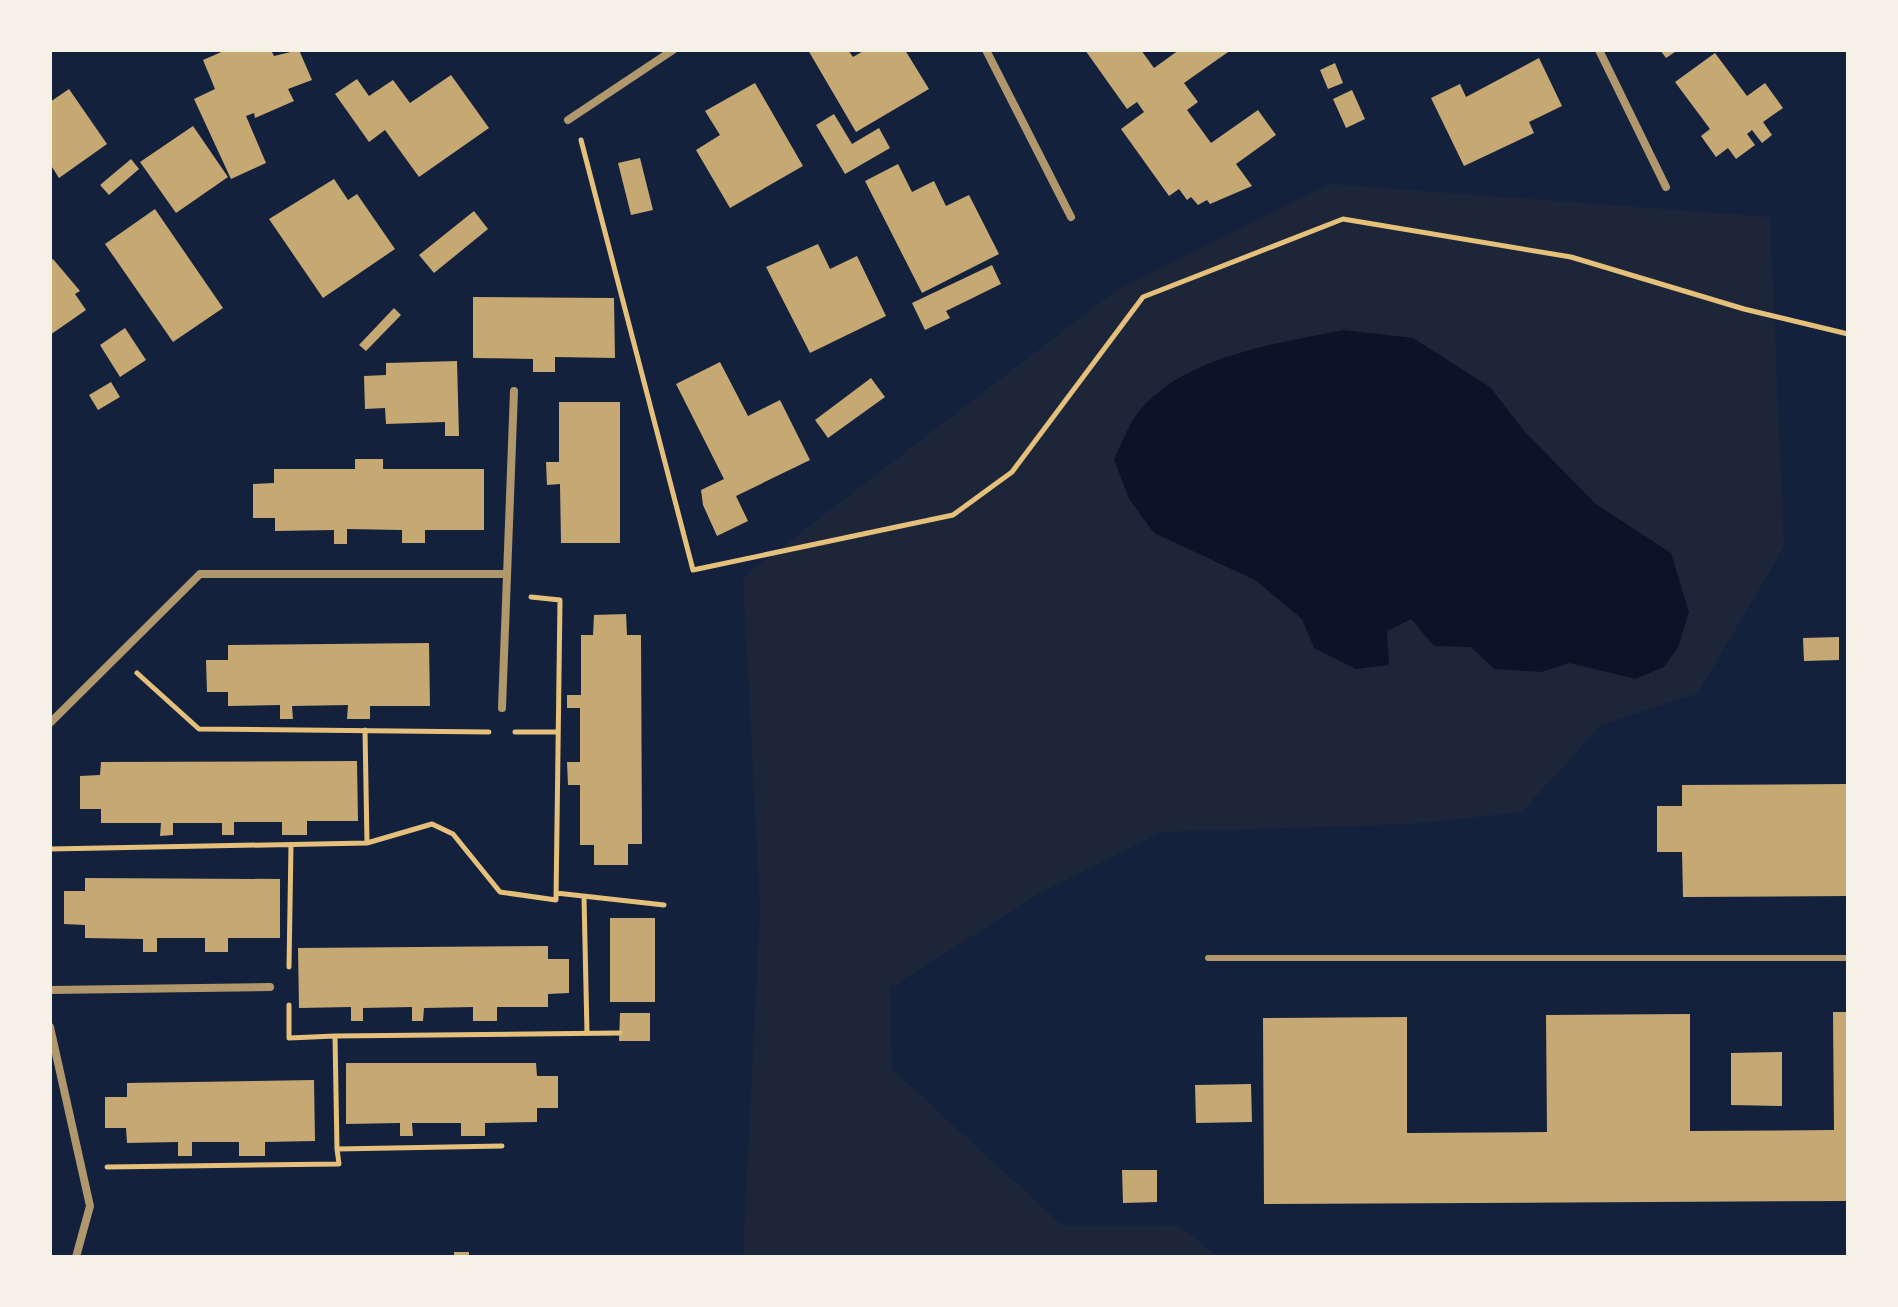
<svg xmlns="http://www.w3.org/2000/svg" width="1898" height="1307" font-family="Overpass,sans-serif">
<rect width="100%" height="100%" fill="#14213d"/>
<!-- green -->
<path fill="#1d2539" d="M1330 184 1770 217 1784 547 1698 693 1601 725 1522 812 1411 824 1161 832 1040 893 890 988 892 1069 1063 1226 1179 1225 1219 1257H743L760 908 743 577 1115 291Z"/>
<!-- water -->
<path fill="#0b132b" d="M1343 330 1413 338 1490 387 1525 432 1596 504 1671 553 1689 612 1678 647 1664 667 1635 679 1570 663 1541 672 1494 669 1471 647 1434 646 1411 619 1387 631 1389 665 1356 669 1314 648 1302 619 1255 580 1154 533 1129 499 1114 459C1122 444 1129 422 1140 410 1187 355 1276 344 1343 330Z"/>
<!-- building -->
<path fill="#c6a872" d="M226 50H271L274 56 299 50 312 80 288 89 294 101 255 118 254 113 246 116 266 163 231 179 194 99 215 89 203 60Z
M808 50H848L853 57 865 50H905L929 89 856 132Z
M1085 50H1141L1154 68 1179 50H1231L1184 83 1198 102 1187 110 1211 143 1258 110 1276 135 1236 164 1252 186 1210 204 1207 200 1198 205 1191 197 1187 200 1179 189 1169 196 1121 129 1144 112 1137 102 1127 109Z
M1660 50H1678L1666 58Z
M1715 53 1747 96 1765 83 1783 108 1763 122 1772 135 1762 143 1752 130 1747 134 1755 145 1736 159 1728 148 1716 157 1701 136 1710 129 1675 82Z
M1539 58 1562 106 1529 122 1534 133 1464 166 1431 98 1460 84 1466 97Z
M1335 63 1343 83 1328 89 1320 70Z
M451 75 489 128 419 177 385 130 369 142 335 94 357 79 369 96 393 80 410 103Z
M755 83 803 166 730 208 696 150 720 135 705 111Z
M69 89 107 144 59 178 50 164V102Z
M1352 90 1365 119 1346 128 1333 99Z
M834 114 852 144 879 128 890 148 845 174 816 125Z
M193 126 228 177 176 213 140 162Z
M640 158 653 210 631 215 618 163Z
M131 159 139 169 109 195 100 185Z
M898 164 912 192 934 181 946 206 969 195 999 254 922 293 865 181Z
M334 179 348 200 357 194 395 249 323 298 269 219Z
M155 209 223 308 173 342 105 244Z
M474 211 488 229 434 273 419 255Z
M818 244 830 269 857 256 886 316 810 353 766 267Z
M53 259 80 291 75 294 86 310 50 335V262Z
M992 265 1001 284 946 311 950 318 925 330 912 303Z
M473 297 614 298 615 358 555 357V372H533V359L473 358Z
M394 308 401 315 366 351 359 345Z
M125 328 146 360 120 377 100 345Z
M457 361 459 436H445V422L386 424 385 408 365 409 364 376 386 375V363Z
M720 362 748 416 780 400 810 460 736 496 748 521 717 536 703 505 701 490 724 479 676 384Z
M871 378 885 397 828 438 815 420Z
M111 382 120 397 98 410 89 395Z
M559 402H620V543H561L560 484 547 485 546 462H559Z
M355 459H383V469H484V530H425V543H402V530L347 529V544H334V530L275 531V518H253V484L274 483V469H355Z
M626 614 627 635H641L642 844H628V865H594V845H580V785H568L567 762H580V708H567V695H581V635H593L594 615Z
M1839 637V660L1804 661 1803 638Z
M429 643 430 706H370V719H347L348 705 292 706 293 719H280V705L228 706V692H207L206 660H228V645Z
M357 761 358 821H307V835H282V822H234V835H222V823H173V835L160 836 161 823H101V809H80V776L100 775 101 762Z
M1848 784V896L1683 897 1682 852H1657V806H1682V785Z
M85 878 280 879V938H228V952H205V938H157V952H143V939L85 938V925L64 924V891H85Z
M610 918H655V1002H610Z
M548 946V959H569V993L548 994V1007H497V1021H473V1007L424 1008 423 1021H412V1007L363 1008V1021H351V1007L299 1008 298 948Z
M1833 1012H1848V1201L1264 1204 1263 1018 1407 1017V1133L1547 1132 1546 1015 1690 1014V1131L1834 1130Z
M620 1013H650V1041H619Z
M1782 1052V1106L1731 1105V1053Z
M346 1063H536L537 1076H558V1108H537V1122L485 1123V1136H461V1123H412L413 1136H400V1123L346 1124Z
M314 1080 315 1141 265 1142V1156H239V1142H192V1156H178V1142L127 1143 126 1128H105V1097H127V1083Z
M1251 1084 1252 1122 1196 1123 1195 1085Z
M1122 1170H1157V1202L1123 1203Z
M454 1252H469V1257H454Z"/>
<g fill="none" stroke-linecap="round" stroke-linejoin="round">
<!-- path -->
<path stroke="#e5c07b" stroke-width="5" d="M581 140 693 570 953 515 1012 472 1143 297 1343 219 1571 257 1744 309 1848 334
M137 673 199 729 489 732
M365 730 367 843
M515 732H558
M50 849 367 843 432 824 453 834 500 892 556 900 560 600 531 597
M556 893 664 905
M584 897 587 1033
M289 967 291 845
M289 1005V1038L335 1036 337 1149 502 1146
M335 1036 620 1033
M107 1167 339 1164 337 1149"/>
<!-- service -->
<path stroke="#b1986c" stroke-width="6" d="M1208 958H1848"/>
<!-- minor -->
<path stroke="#b1986c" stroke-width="8" d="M986 50 1071 217
M1599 50 1666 187
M568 120 673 50
M502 708 514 391
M50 723 200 574H507
M50 990 270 987
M50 1027 90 1206 76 1257"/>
</g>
<!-- border -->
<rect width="1898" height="1307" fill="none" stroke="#f6f1e7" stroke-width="104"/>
</svg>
